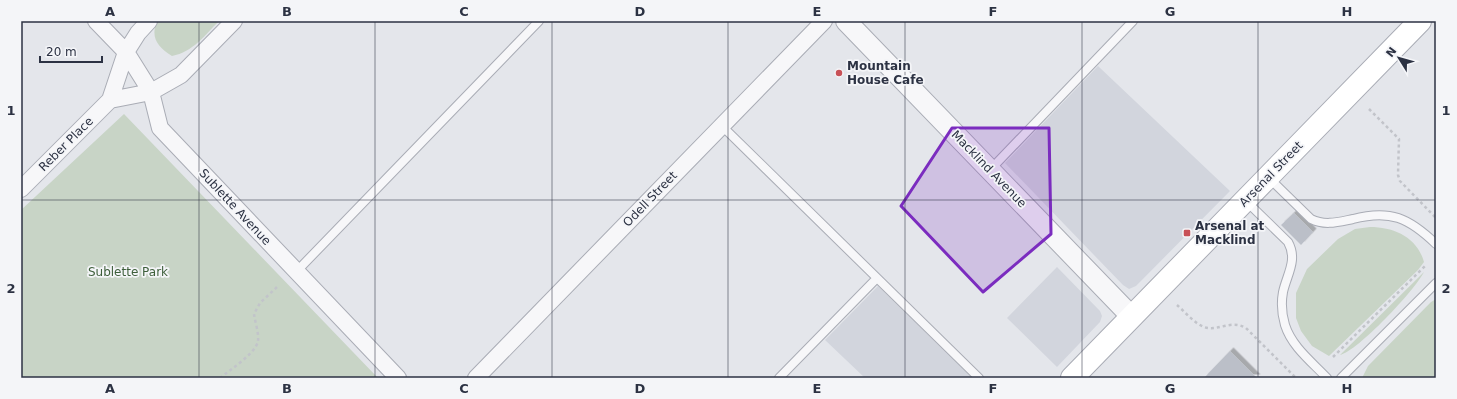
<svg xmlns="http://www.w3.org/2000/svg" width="1457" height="399" font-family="'DejaVu Sans',sans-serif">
<defs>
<filter id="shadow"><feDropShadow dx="3.5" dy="-3.5" stdDeviation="0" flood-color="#0004"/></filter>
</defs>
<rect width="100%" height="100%" fill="#e4e6eb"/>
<!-- built -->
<path fill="#d2d5dd" d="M1098 66 1230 191 1136 286 1129 289 1123 285 1005 163Z
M1057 267 1100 311 1102 316 1100 322 1057 367 1007 318Z
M878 286 972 378H865L825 340Z"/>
<!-- green -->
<path fill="#c8d4c6" d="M157 21H219C205 35 193 52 172 56 158 47 150 38 157 21Z
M124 114 378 378H21V210Z
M1370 227C1394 227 1417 237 1424 262L1418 270 1329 356 1312 346 1301 331 1296 318V293L1307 269 1338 239 1355 229Z
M1424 272C1415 290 1358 351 1340 355Z
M1436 299V378H1362L1368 366 1431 302Z"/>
<!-- building -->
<path fill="#bbbfc8" filter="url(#shadow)" d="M1294 213 1313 232 1301 245 1281 225Z
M1230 351 1257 378H1204Z"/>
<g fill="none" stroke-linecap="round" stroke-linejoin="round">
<!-- service casing -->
<g stroke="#a9acb5" stroke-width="10">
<path id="service" d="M721 125 979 378
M990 170 1133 21
M1269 178 1311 219C1325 226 1338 222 1353 219 1390 209 1409 218 1436 244
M1246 201 1288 242C1298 260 1287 274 1283 292 1281 303 1282 315 1285 325 1292 347 1312 362 1327 378
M296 272 539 21
M779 378 877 278
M1341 378 1436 283"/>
</g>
<!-- minor casing -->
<g stroke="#a9acb5" stroke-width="18">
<path id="minor" d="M96 21 126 52 151 92 160 128 398 378
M110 100 151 92 181 75 234 21
M21 189 110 100 126 52 138 33 149 21
M476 378 824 21"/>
</g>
<!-- tertiary casing -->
<g stroke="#a9acb5" stroke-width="22">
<path id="tertiary" d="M846 21 1132 317"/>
</g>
<!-- secondary casing -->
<g stroke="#a9acb5" stroke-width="24">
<path id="secondary" d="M1072 378 1420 21"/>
</g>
<!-- path -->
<path stroke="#c2c4ca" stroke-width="2.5" stroke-dasharray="3 3" stroke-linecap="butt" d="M1369 109 1399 139 1398 175 1400 181 1436 218
M1177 305C1185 312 1194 323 1204 327 1218 332 1230 319 1246 328L1296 378
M1333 357 1426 265
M220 378C230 370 256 353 258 341 259 333 255 322 254 314L260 303 277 287"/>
<!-- service -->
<use href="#service" stroke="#f7f7f9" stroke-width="8"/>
<!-- minor -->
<use href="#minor" stroke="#f7f7f9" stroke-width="16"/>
<!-- tertiary -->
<use href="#tertiary" stroke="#f7f7f9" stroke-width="20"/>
<!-- secondary -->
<use href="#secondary" stroke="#fff" stroke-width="22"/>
</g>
<!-- marked area -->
<path fill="#7b2cbf" fill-opacity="0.2" stroke="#7b2cbf" stroke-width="3" stroke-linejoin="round" d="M952 128H1049L1051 234 983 292 901 206Z"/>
<!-- grid -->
<path fill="none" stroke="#2c3243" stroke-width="1" stroke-opacity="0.55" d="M199 21V378M375 21V378M552 21V378M728 21V378M905 21V378M1082 21V378M1258 21V378M21 200H1436"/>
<!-- markers -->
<g fill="#c85157" stroke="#f4f5f8" stroke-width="1.5">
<circle cx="839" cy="73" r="4"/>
<rect x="1183" y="229" width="8" height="8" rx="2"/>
</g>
<g text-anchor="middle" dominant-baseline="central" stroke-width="3.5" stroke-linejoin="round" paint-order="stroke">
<!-- poi labels -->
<g font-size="12" font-weight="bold" fill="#2c3243" stroke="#f4f5f8" text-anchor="start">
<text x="847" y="66">Mountain<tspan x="847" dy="14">House Cafe</tspan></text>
<text x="1195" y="226">Arsenal at<tspan x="1195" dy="14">Macklind</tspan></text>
</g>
<!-- street labels -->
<g font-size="12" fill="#2c3243" stroke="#f4f5f8">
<text transform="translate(66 144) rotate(-45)">Reber Place</text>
<text transform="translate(989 169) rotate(46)">Macklind Avenue</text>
<text transform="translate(1271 174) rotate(-46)">Arsenal Street</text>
<text transform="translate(650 199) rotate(-46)">Odell Street</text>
<text transform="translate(235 207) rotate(47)">Sublette Avenue</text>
</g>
<!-- park labels -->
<g font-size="12" fill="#3d5e3a" stroke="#f4f5f8">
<text x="128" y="272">Sublette Park</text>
</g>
</g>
<!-- border -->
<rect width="1457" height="399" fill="none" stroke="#f4f5f8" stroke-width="44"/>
<!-- north arrow -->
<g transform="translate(1399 58) rotate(307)" stroke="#f4f5f8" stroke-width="3" paint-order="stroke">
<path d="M0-3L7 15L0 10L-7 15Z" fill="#2c3243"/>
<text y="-6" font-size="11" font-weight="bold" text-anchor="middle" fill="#2c3243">N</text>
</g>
<!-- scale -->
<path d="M40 56v6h62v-6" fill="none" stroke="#2c3243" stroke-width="2"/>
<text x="46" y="56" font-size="12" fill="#2c3243" stroke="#f4f5f8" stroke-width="3" paint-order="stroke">20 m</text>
<rect x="22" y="22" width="1413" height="355" fill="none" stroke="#2c3243" stroke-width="1.5"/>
<g font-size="13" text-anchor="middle" font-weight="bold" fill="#2c3243">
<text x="110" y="16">A</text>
<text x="287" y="16">B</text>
<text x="464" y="16">C</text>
<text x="640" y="16">D</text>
<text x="817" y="16">E</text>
<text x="993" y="16">F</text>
<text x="1170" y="16">G</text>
<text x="1347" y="16">H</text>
<text x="11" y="115">1</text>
<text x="1446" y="115">1</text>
<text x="11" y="293">2</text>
<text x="1446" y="293">2</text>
<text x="110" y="393">A</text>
<text x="287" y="393">B</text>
<text x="464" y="393">C</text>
<text x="640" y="393">D</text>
<text x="817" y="393">E</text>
<text x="993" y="393">F</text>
<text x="1170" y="393">G</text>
<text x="1347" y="393">H</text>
</g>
</svg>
